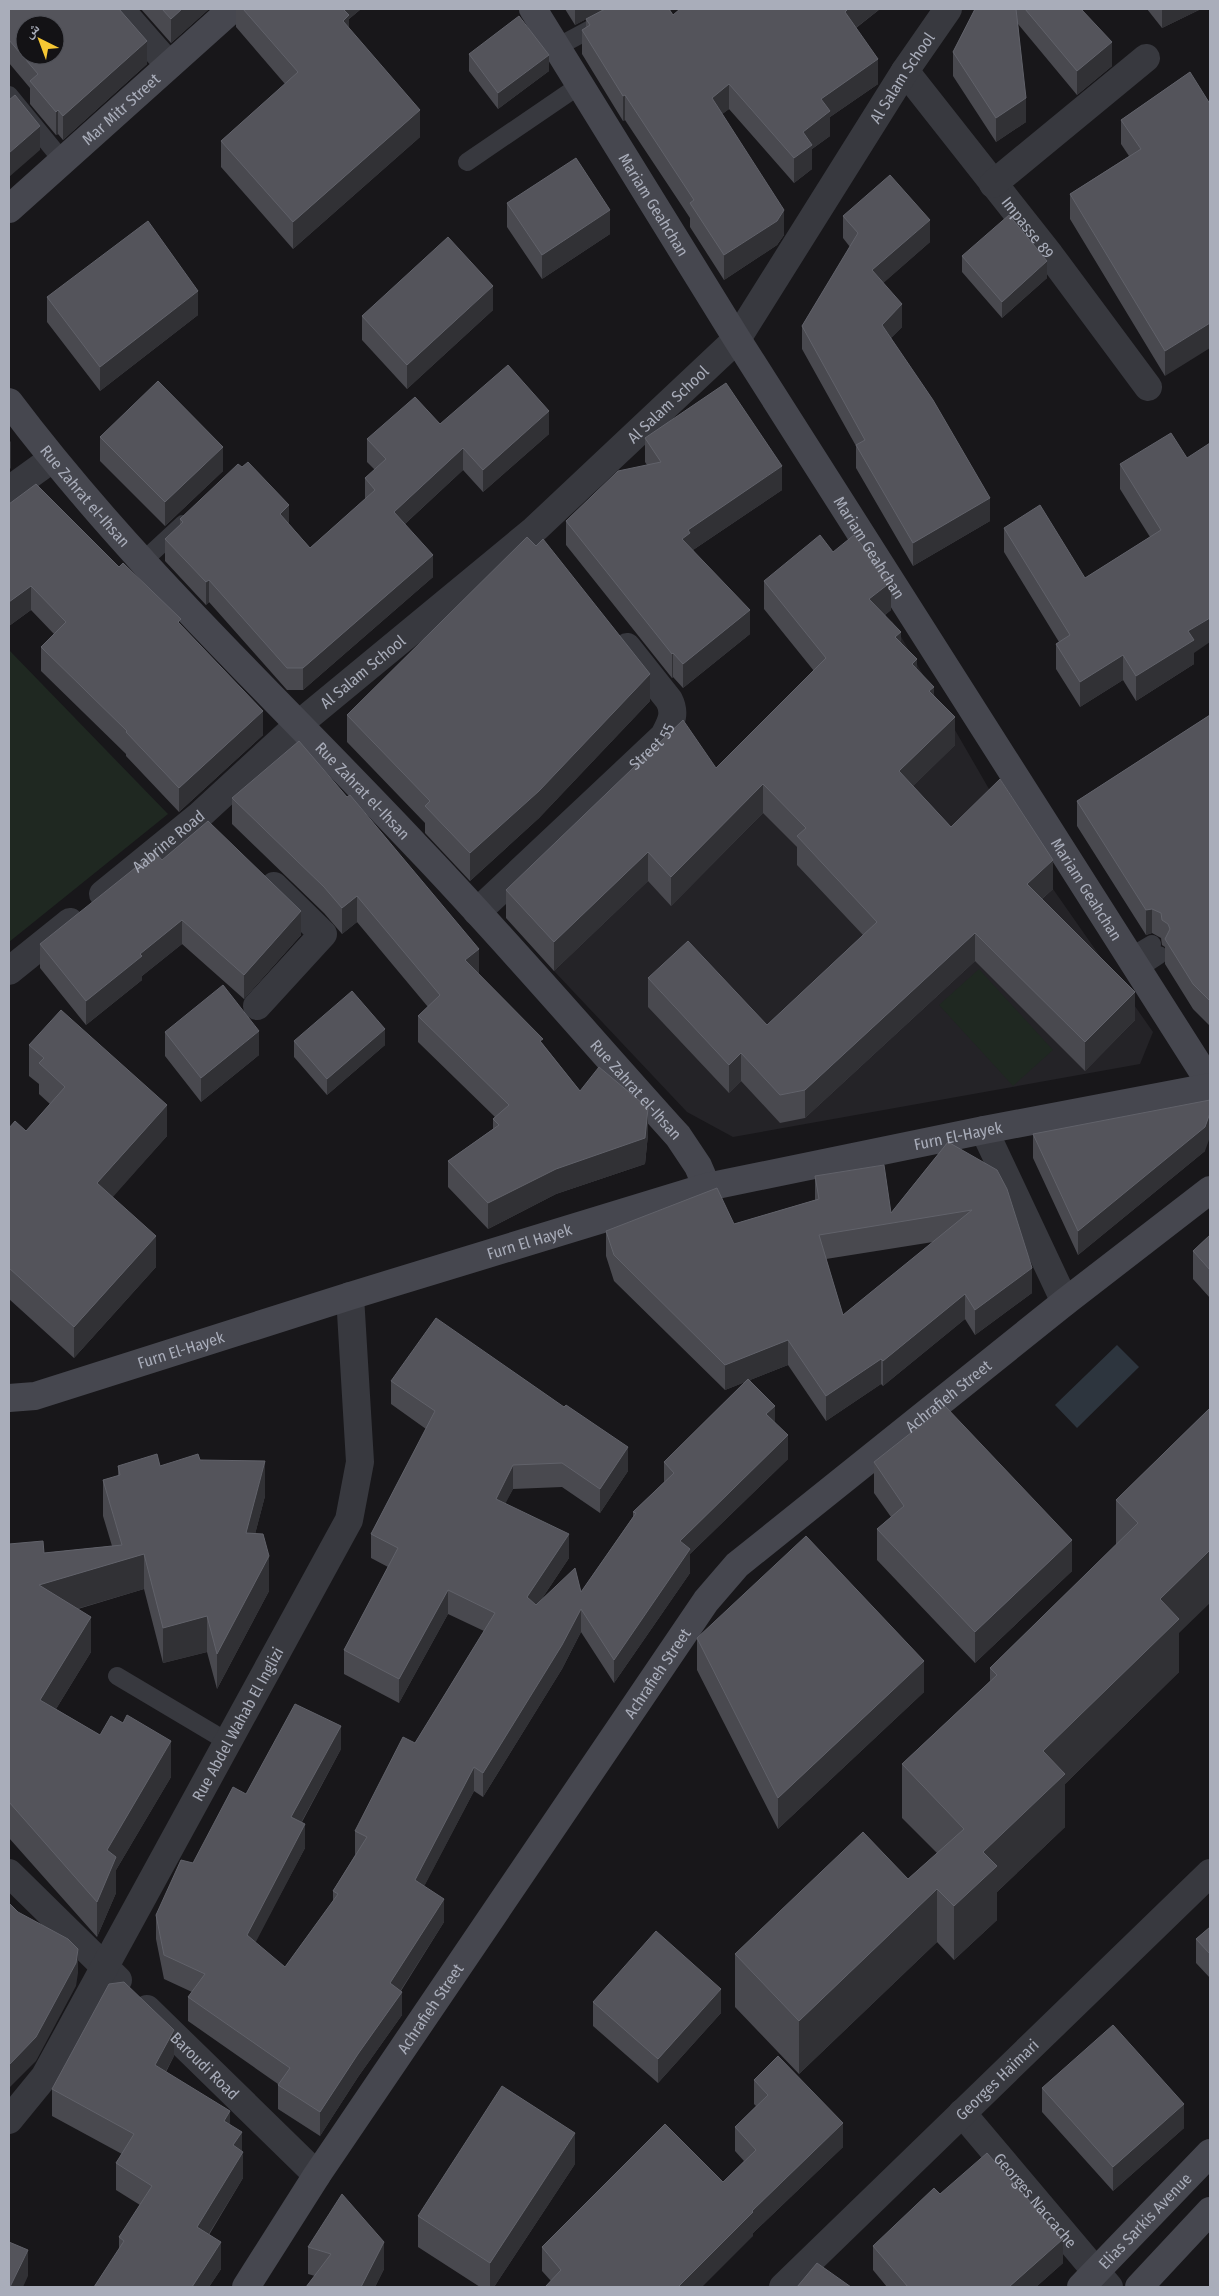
<svg xmlns="http://www.w3.org/2000/svg" width="1219" height="2296" font-family="'Fira Sans Condensed','Noto Naskh Arabic',sans-serif">
<rect width="100%" height="100%" fill="#18171a"/>
<!-- built -->
<path fill="#242327" d="M892 621 1000 808 1053 889 1153 1032 1140 1064 733 1137 687 1112 554 971 614 913Z"/>
<!-- green -->
<path fill="#1f2821" d="M9 650 168 814 9 942Z
M979 969 1053 1050 1013 1086 939 1005Z"/>
<!-- water -->
<path fill="#2d353e" d="M1117 1345 1139 1367 1077 1428 1055 1405Z"/>
<g fill="none" stroke-linecap="round" stroke-linejoin="round">
<!-- lane -->
<path stroke="#38393f" stroke-width="18" d="M557 47 628 9
M9 95 62 160
M467 162 580 85
M143 561 183 524
M1130 957 1152 944
M1138 969 1159 955
M117 1676 228 1742"/>
<!-- street -->
<g stroke="#38393f" stroke-width="28">
<path d="M120 9 169 65"/>
<path id="s1" d="M905 71 1050 255 1148 387"/>
<path d="M993 184 1146 58"/>
<path d="M9 490 52 459"/>
<path id="s2" d="M103 894 200 815 299 724 534 530 737 339 905 71 948 9"/>
<path id="s3" d="M477 912 664 736C671 722 676 714 669 700L627 647"/>
<path d="M9 971 70 922"/>
<path d="M257 1006 323 934 274 886"/>
<path d="M984 1130 1065 1302"/>
<path d="M9 1873 118 1980"/>
<path id="s4" d="M147 2009 317 2175"/>
<path id="s5" d="M962 2113 1109 2287"/>
<path id="s6" d="M9 2120 45 2076 349 1520 360 1462 350 1296"/>
<path id="s7" d="M783 2287 1210 1873"/>
</g>
<!-- secondary -->
<g stroke="#46474f" stroke-width="28">
<path id="s8" d="M533 9 737 339 1210 1083"/>
<path id="s9" d="M9 209 232 9"/>
<path id="s10" d="M9 402C130 563 279 700 417 847 507 941 591 1040 678 1136L698 1166 707 1187"/>
<path id="s11" d="M9 1398 35 1396 350 1296 707 1187 984 1130 1210 1087"/>
<path id="s12" d="M246 2287 317 2175 706 1601 737 1565 1065 1302 1210 1190"/>
<path id="s13" d="M1081 2287 1210 2153"/>
<path d="M1139 2287 1210 2211"/>
</g>
</g>
<!-- wall -->
<path fill="#49494f" fill-rule="evenodd" d="M9 9 147 64 63 140 58 134 56 135 30 104V88L9 63Z
M141 9H209L171 43Z
M236 9H361L349 19V29L420 137 293 249 221 167V141L285 84 236 27Z
M565 9H669L673 15 880 9 856 28 878 84 830 117V136L812 149V169L794 183 729 109 722 114 784 235 777 245 724 280 690 227V218L625 120 623 121 582 54V30L586 27V19L575 25Z
M975 9H1081L1112 66 1077 95 1018 24 1026 122 996 142 953 76V52Z
M1147 9H1201L1162 28Z
M469 54 549 71 498 109 469 71Z
M1190 72 1165 376 1070 219V194L1129 156 1121 144V120Z
M507 203 610 234 542 279 507 227Z
M843 216 930 242 883 283 902 327 891 338 990 521 913 566 856 468V446L802 349V326L850 247 843 238Z
M962 256 1047 278 1002 318 962 272Z
M47 297 198 315 100 391 47 322Z
M493 310 407 389 362 340V316Z
M440 424 549 434 483 492 463 470 405 524 433 577 303 690H287L209 602 206 605 165 561V539L180 525V519L289 524 310 548 365 499V478L375 470 367 462V439Z
M100 437 223 471 165 526 100 461Z
M645 438 782 490 693 550 750 634 683 688 673 677 672 678 566 545V521L647 465 645 462Z
M1187 458 1194 664 1136 701 1123 680 1080 707 1056 669V644L1059 642 1004 552V528L1085 578 1150 537 1120 489V464Z
M9 504 119 567 181 626 263 735 179 812 126 756V754L41 671V647L54 634 31 610 9 626Z
M833 552 891 610 885 615 917 669 934 696 955 745 913 786 951 827 1053 889 1042 899 1135 1020 1085 1071 975 961 805 1118 780 1123 741 1081 729 1093 648 1007V978L767 1025 863 935 797 865V847L763 813 671 906 648 881 554 971 506 918V890L716 768 814 671 764 609V581Z
M650 701 539 818 470 881 425 833V823L347 742V715Z
M1210 715V1026L1193 1009 1165 964V947L1162 945 1161 938 1152 933 1146 935 1077 826V801Z
M232 798 479 974 543 1044 580 1091 648 1134 645 1164 556 1194 488 1229 448 1187V1161L493 1129V1119L495 1117 418 1042V1016L428 1007 357 922 342 934 324 913 232 824Z
M162 860 301 935 244 999 182 944 142 976V980L86 1025 40 968V944Z
M165 1032 259 1055 201 1102 165 1056Z
M294 1041 385 1045 327 1095 294 1057Z
M29 1045 167 1136 112 1197 156 1267 74 1358 9 1299V1128L26 1131 50 1104 39 1094V1084L29 1076Z
M1033 1134 1205 1151 1078 1255 1033 1158Z
M948 1142 1032 1293 975 1335 965 1319 883 1386 881 1384 826 1421 788 1365 750 1380 775 1422 788 1459 690 1554V1573L614 1683 581 1632 562 1669 483 1797 474 1791 424 1886 444 1922 401 1991 402 2015 358 2077 320 2136 278 2109V2084L188 2021V1997L192 1992 164 1979 156 1939V1915L193 1863 246 1794 341 1749 302 1822 305 1848 255 1942 285 1967 333 1901V1891L355 1855V1831L415 1743 484 1631 448 1614 399 1703 344 1674V1650L388 1567 371 1558V1534L426 1429 391 1404V1381L628 1471 600 1513 562 1487 513 1489 505 1503 569 1558 539 1603 581 1592 633 1517V1512L664 1482V1462L745 1382 725 1390 614 1281 606 1256V1231L734 1224 815 1200V1176L891 1213ZM933 1242 843 1315 826 1259Z
M1210 1235V1298L1193 1279V1251Z
M1210 1408 1179 1633V1672L1065 1784V1827L997 1892V1920L954 1960 937 1942 799 2074 735 2007V1954L908 1879 937 1853 902 1818V1764L990 1681V1668L1116 1545V1500Z
M200 1460 265 1496 255 1534 269 1591 217 1689 207 1652 163 1663 144 1589 78 1609 91 1652 56 1709 171 1777 116 1870V1893L97 1937 9 1838V1544L44 1553 112 1546 103 1516V1480L118 1476V1466H160Z
M874 1462 1072 1571 975 1663 877 1560V1529L891 1517 874 1493Z
M697 1638 924 1692 778 1829 697 1670Z
M1210 1927V1978L1196 1963V1939Z
M593 2002 721 2013 658 2083 593 2026Z
M174 2056 166 2072 230 2124 242 2151 243 2178 209 2235 221 2269 209 2287H94L119 2249V2237L140 2205 116 2190V2163L122 2154 52 2116V2089Z
M754 2080 843 2147 753 2233V2236L551 2281 542 2271V2247L723 2182 744 2161 735 2151V2127L756 2106 754 2104Z
M1042 2088 1184 2128 1113 2191 1042 2112Z
M575 2164 494 2287H480L418 2247V2216Z
M940 2194 1063 2263 1036 2287H887L873 2270V2246Z
M308 2247 384 2269 375 2287H306L315 2276 308 2274Z"/>
<!-- shaded-wall -->
<path fill="#313135" d="M182 9H209L171 43V19Z
M338 9H361L349 19V42Z
M575 9H606L575 25Z
M848 9H880L845 36V12Z
M1162 9H1201L1162 28Z
M147 41V64L63 140V116Z
M1112 42V66L1077 95V71Z
M549 55V71L498 109V93Z
M878 59V84L830 117V136L812 149V169L794 183V158L803 132 821 99Z
M729 84V109L712 122V98Z
M625 95V120L623 121V96Z
M1026 98V122L996 142V118Z
M58 110V134L56 135V112Z
M420 110V137L293 249V222Z
M40 126V150L9 177V153Z
M610 210V234L542 279V255Z
M784 210V235L777 245 724 280V255Z
M930 220V242L872 293V270Z
M1047 261V278L1002 318V302Z
M493 286V310L407 389V365Z
M198 291V315L100 391V367Z
M902 304V327L882 347V325Z
M1210 323V348L1165 376V351Z
M549 411V434L483 492V470Z
M11 441V468L9 470V443Z
M223 447V471L165 526V502Z
M463 448V470L394 534V512Z
M782 466V490L690 552 682 539 688 530Z
M990 498V521L913 566V543Z
M289 505V528L280 514Z
M433 555V577L303 690V668Z
M209 580V602L206 605V582Z
M891 582V610L869 628V599Z
M31 586V610L9 626V602Z
M750 610V634L683 688V664Z
M1210 618V642L1194 653V664L1136 701V676L1188 631Z
M901 632V660L895 637Z
M673 653V677L672 678V654Z
M1123 655V680L1080 707V682Z
M917 659V688L912 664Z
M650 674V701L539 818 470 881V853Z
M934 687V715L929 691Z
M263 711V735L179 812V788Z
M955 717V745L899 800V771Z
M763 784V813L671 906V877Z
M648 852V881L554 971V942Z
M1053 860V889L1027 912V884Z
M357 896V922L342 934V908Z
M1152 909V933L1146 935V910Z
M301 911V935L244 999V975Z
M182 920V944L142 976V980L86 1025V1001L140 954Z
M975 933V961L805 1118V1090Z
M479 949V974L465 960Z
M1135 992V1020L1085 1071V1042Z
M385 1029V1045L327 1095V1079Z
M259 1031V1055L201 1102V1078Z
M741 1053V1081L729 1093V1065Z
M167 1105V1136L97 1215V1183Z
M648 1108V1134L645 1164 556 1194 488 1229V1203Z
M1210 1113V1137L1205 1151 1078 1255V1231Z
M156 1236V1267L74 1358V1327Z
M1032 1268V1293L975 1335V1310Z
M965 1294V1319L883 1386V1361Z
M788 1340V1365L725 1390V1365Z
M881 1359V1384L826 1421V1396Z
M775 1406V1429L766 1414Z
M788 1435V1459L690 1554V1573L614 1683V1660L680 1541Z
M628 1447V1471L600 1513V1489Z
M265 1461V1496L246 1569V1533Z
M513 1465V1489L496 1522V1499Z
M569 1534V1558L527 1621V1597Z
M1072 1540V1571L975 1663V1632Z
M1210 1550V1603L1179 1633V1672L1065 1784V1827L997 1892V1920L954 1960V1906L983 1852 1043 1751 1160 1599Z
M144 1554V1589L39 1620V1585Z
M269 1556V1591L217 1689V1654Z
M448 1590V1614L399 1703V1679Z
M581 1609V1632L562 1669 483 1797V1773Z
M207 1616V1652L163 1663V1628Z
M91 1617V1652L40 1735V1700Z
M924 1661V1692L778 1829V1798Z
M341 1726V1749L291 1841V1817Z
M171 1741V1777L116 1870V1893L97 1937V1902L107 1850Z
M474 1767V1791L415 1904V1880Z
M305 1824V1848L247 1959V1935Z
M937 1889V1942L799 2074V2021Z
M444 1899V1922L390 2007V1983Z
M78 1949V1973L76 1986 36 2061 9 2088V2065Z
M721 1989V2013L658 2083V2059Z
M402 1992V2015L358 2077 320 2136V2112L358 2054Z
M174 2030V2056L155 2091V2065Z
M1184 2104V2128L1113 2191V2167Z
M230 2111V2137L224 2121Z
M843 2123V2147L753 2233V2236L702 2287H678L752 2211Z
M242 2132V2155L243 2152V2178L197 2253V2227L233 2145Z
M575 2133V2164L494 2287H490V2263Z
M1063 2239V2263L1036 2287H1009Z
M221 2242V2269L209 2287H192Z
M384 2242V2269L375 2287H361Z
M28 2250V2276L23 2287H10Z"/>
<!-- building -->
<path fill="#54545b" stroke="#61626a" fill-rule="evenodd" d="M9 9H119L147 41 63 116 58 110 56 112 30 81 38 74 9 40ZM25 25H55V55H25Z
M162 9H182L171 19Z
M243 9H343L349 15 343 21 420 110 293 222 221 141 298 72Z
M605 9H669L673 15 680 9H848L845 12 878 59 821 99 830 111 803 132 812 145 794 158 729 84 712 98 784 210 777 221 724 255 690 203 694 200 625 95 623 96 582 30 590 25 586 19Z
M975 9H1016L1026 98 996 118 953 52Z
M1025 9H1081L1112 42 1077 71Z
M519 16 549 55 498 93 469 54Z
M1190 72 1210 104V323L1165 351 1070 194 1141 149 1121 120Z
M15 95 40 126 9 153V100Z
M576 158 610 210 542 255 507 203Z
M890 175 930 220 872 270 902 304 882 325 933 400 990 498 913 543 856 445 865 440 802 326 858 233 843 216Z
M1009 215 1047 261 1002 302 962 256Z
M148 221 198 291 100 367 47 297Z
M448 237 493 286 407 365 362 316Z
M508 365 549 411 483 470 463 448 394 512 433 555 303 668H287L209 580 206 582 165 539 183 522 180 519 238 464 242 467 248 462 289 505 280 514 310 548 375 490 365 478 386 459 367 439 415 397 440 424Z
M158 381 223 447 165 502 100 437Z
M726 383 782 466 688 530 690 533 682 539 750 610 683 664 673 653 672 654 566 521 618 471 661 462 645 438Z
M1171 433 1187 458 1210 443V618L1188 631 1194 640 1136 676 1123 655 1080 682 1056 644 1070 635 1004 528 1040 505 1085 578 1161 530 1120 464Z
M36 484 119 567 123 563 181 619 178 622 263 711 179 788 126 732 127 731 41 647 66 622 31 586 9 602V504Z
M820 535 833 552 854 535 891 582 869 599 901 632 895 637 917 659 912 664 934 687 929 691 955 717 899 771 951 827 1000 779 1053 860 1027 884 1135 992 1085 1042 975 933 805 1090 780 1095 741 1053 729 1065 648 978 688 941 767 1025 877 922 797 836 806 828 763 784 671 877 648 852 554 942 506 890 683 720 716 768 826 658 764 581Z
M527 537 536 546 543 539 650 674 539 791 470 853 425 806 430 801 347 715Z
M1210 715V1001L1193 984 1165 939 1170 929 1168 924 1162 920 1161 913 1152 909 1146 910 1077 801Z
M299 741 347 797 350 795 479 949 465 960 543 1039 540 1041 580 1091 599 1067 648 1108 645 1138 556 1169 488 1203 448 1161 499 1125 493 1119 509 1105 418 1016 440 995 357 896 342 908 324 887 232 798Z
M208 821 301 911 244 975 182 920 140 954 142 956 86 1001 40 944 155 852 162 860Z
M223 985 259 1031 201 1078 165 1032Z
M352 991 385 1029 327 1079 294 1041Z
M61 1010 167 1105 97 1183 156 1236 74 1327 9 1268V1128L15 1121 26 1131 65 1087 39 1063 44 1058 29 1045Z
M1210 1100V1113L1205 1127 1078 1231 1033 1134Z
M948 1142 997 1170 1007 1189 1032 1268 975 1310 965 1294 883 1361 881 1359 826 1396 788 1340 725 1365 614 1255 606 1231 717 1188 734 1224 819 1199 815 1176 884 1165 891 1213ZM972 1210 843 1315 819 1235Z
M1210 1235V1270L1193 1251Z
M436 1318 564 1407 566 1405 628 1447 600 1489 562 1463 513 1465 496 1499 569 1534 527 1597 536 1605 575 1568 581 1592 636 1513 633 1512 674 1473 664 1462 748 1379 775 1406 766 1414 788 1435 680 1541 690 1549 614 1660 581 1609 562 1645 483 1773 474 1767 415 1880 444 1899 390 1983 402 1992 358 2054 320 2112 278 2085 290 2068 188 1997 205 1974 164 1955 156 1915 181 1860 193 1863 233 1787 246 1794 295 1704 341 1726 291 1817 305 1824 247 1935 285 1967 338 1894 333 1891 367 1837 355 1831 403 1737 415 1743 495 1613 448 1590 399 1679 344 1650 398 1548 371 1534 435 1411 391 1381Z
M945 1406 1072 1540 975 1632 877 1529 904 1506 874 1462Z
M1210 1408V1550L1160 1599 1179 1619 1043 1751 1065 1774 983 1852 997 1866 954 1906 937 1889 799 2021 735 1954 863 1832 908 1879 964 1829 902 1764 997 1675 990 1668 1138 1523 1116 1500Z
M157 1454 160 1466 198 1454 200 1460 265 1461 246 1533 263 1534 269 1556 217 1654 207 1616 163 1628 144 1554 39 1585 91 1617 40 1700 100 1735 111 1716 123 1723 127 1715 171 1741 107 1850 116 1857 97 1902 9 1802V1544L43 1541 44 1553 122 1545 103 1480 120 1475 118 1466Z
M806 1536 924 1661 778 1798 697 1638Z
M9 1903 18 1912 68 1939 78 1949 76 1963 36 2037 9 2065Z
M1210 1927V1954L1196 1939Z
M656 1931 721 1989 658 2059 593 2002Z
M124 1982 174 2030 155 2065 230 2111 224 2121 242 2132 233 2145 243 2152 197 2227 221 2242 192 2287H94L124 2241 119 2237 152 2186 116 2163 134 2134 52 2089 109 1984Z
M1113 2025 1184 2104 1113 2167 1042 2088Z
M778 2056 843 2123 752 2211 753 2212 678 2287H545L561 2270 542 2247 665 2124 723 2182 756 2150 735 2127 768 2095 754 2080Z
M502 2086 575 2133 490 2263 418 2216Z
M987 2153 1063 2239 1009 2287H908L873 2246 934 2188 940 2194Z
M342 2194 384 2242 361 2287H306L331 2254 308 2247Z
M9 2242 28 2250 10 2287H9Z
M817 2263 851 2287H797Z"/>
<g text-anchor="middle" dominant-baseline="central" stroke-width="4" stroke-linejoin="round" paint-order="stroke">
<!-- street labels -->
<g font-size="16" fill="#a9adba" stroke="#131215">
<text stroke="none"><textPath href="#s2" startOffset="1152">Al Salam School</textPath></text>
<text stroke="none"><textPath href="#s9" startOffset="150">Mar Mitr Street</textPath></text>
<text stroke="none"><textPath href="#s8" startOffset="230">Mariam Geahchan</textPath></text>
<text stroke="none"><textPath href="#s1" startOffset="199">Impasse 89</textPath></text>
<text stroke="none"><textPath href="#s2" startOffset="748">Al Salam School</textPath></text>
<text stroke="none"><textPath href="#s10" startOffset="121">Rue Zahrat el-Ihsan</textPath></text>
<text stroke="none"><textPath href="#s8" startOffset="635">Mariam Geahchan</textPath></text>
<text stroke="none"><textPath href="#s2" startOffset="342">Al Salam School</textPath></text>
<text stroke="none"><textPath href="#s3" startOffset="241">Street 55</textPath></text>
<text stroke="none"><textPath href="#s10" startOffset="526">Rue Zahrat el-Ihsan</textPath></text>
<text stroke="none"><textPath href="#s2" startOffset="84">Aabrine Road</textPath></text>
<text stroke="none"><textPath href="#s8" startOffset="1040">Mariam Geahchan</textPath></text>
<text stroke="none"><textPath href="#s10" startOffset="931">Rue Zahrat el-Ihsan</textPath></text>
<text stroke="none"><textPath href="#s11" startOffset="986">Furn El-Hayek</textPath></text>
<text stroke="none"><textPath href="#s11" startOffset="544">Furn El Hayek</textPath></text>
<text stroke="none"><textPath href="#s11" startOffset="179">Furn El-Hayek</textPath></text>
<text stroke="none"><textPath href="#s12" startOffset="1144">Achrafieh Street</textPath></text>
<text stroke="none"><textPath href="#s12" startOffset="739">Achrafieh Street</textPath></text>
<text stroke="none"><textPath href="#s6" startOffset="458">Rue Abdel Wahab El Inglizi</textPath></text>
<text stroke="none"><textPath href="#s12" startOffset="334">Achrafieh Street</textPath></text>
<text stroke="none"><textPath href="#s4" startOffset="81">Baroudi Road</textPath></text>
<text stroke="none"><textPath href="#s7" startOffset="298">Georges Haïmari</textPath></text>
<text stroke="none"><textPath href="#s5" startOffset="114">Georges Naccache</textPath></text>
<text stroke="none"><textPath href="#s13" startOffset="92">Elias Sarkis Avenue</textPath></text>
</g>
</g>
<!-- border -->
<rect width="1219" height="2296" fill="none" stroke="#a9adba" stroke-width="20"/>
<!-- north arrow -->
<g transform="translate(40 40) rotate(318)"><circle r="24" fill="#131215" stroke="#4f5057"/>
<path d="M0-4L9 19L0 12L-9 19Z" fill="#f6c733"/>
<text y="-8" font-size="14" font-weight="bold" text-anchor="middle" fill="#a9adba">ش</text>
</g>
</svg>
